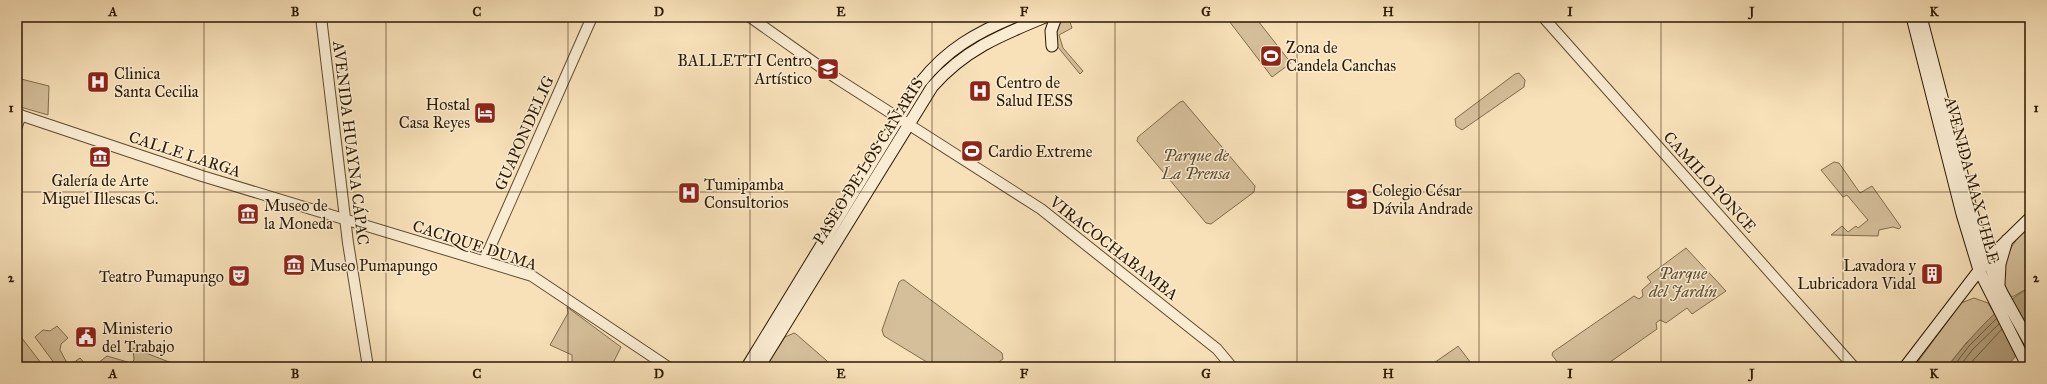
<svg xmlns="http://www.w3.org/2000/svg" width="2047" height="384" font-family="'IM FELL Great Primer',serif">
<rect width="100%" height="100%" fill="#f8e1b9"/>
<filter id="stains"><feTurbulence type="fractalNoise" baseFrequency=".005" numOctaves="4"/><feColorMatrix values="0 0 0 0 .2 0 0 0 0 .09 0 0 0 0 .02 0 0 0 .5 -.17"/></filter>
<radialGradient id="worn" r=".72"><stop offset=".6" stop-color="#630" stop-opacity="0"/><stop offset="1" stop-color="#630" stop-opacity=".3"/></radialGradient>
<!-- green -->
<path fill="#d5bf9a" stroke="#806c4d" d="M1063 17H1075L1076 19 1070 22 1072 28 1059 35 1063 48 1083 71 1080 74 1057 46 1054 37 1061 18Z
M1235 17H1255L1291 63 1272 77 1229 21Z
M1519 73 1525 80 1524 87 1462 130 1456 126 1455 119 1515 74Z
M17 78 49 86 48 115 17 106Z
M1183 101 1255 186 1254 192 1211 224 1206 223 1137 141 1138 137 1180 102Z
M1834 162 1839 163 1860 193 1872 186 1901 227 1899 229 1893 227 1879 230 1878 236 1831 235 1842 226 1848 232 1856 226 1858 228 1868 220 1847 195 1843 197 1821 170Z
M2030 226V287L2012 297C2009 293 2005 289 2004 284 1998 264 2015 237 2030 226Z
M1686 248 1726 291 1692 314 1687 308 1666 323 1660 320 1656 323 1657 329 1603 367H1561L1552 355 1553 352 1634 296 1639 299 1643 296 1642 290 1651 282 1647 277Z
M902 280H904L1002 353 1003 359 992 367H935L884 336 882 330 899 282Z
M1974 298 1988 303 1995 315 1966 343 1947 367H1914L1961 303Z
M567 307 621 347 611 367H572V355L550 345 568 313Z
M57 326 68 338 61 344 60 350 67 363H73L80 358 88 367H57L35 337 43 330 50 331Z
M17 331 18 333 44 367H23L17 359Z
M794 333 796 334 834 367H776L769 362 785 337Z
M1458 346 1474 367H1428L1457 347Z
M133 348 182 367H93L107 356 131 363 134 360Z"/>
<!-- water -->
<path fill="#b29d7a" stroke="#7c6849" d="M2030 287V346L2015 357 2007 367H1947C1971 337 1997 306 2030 287Z"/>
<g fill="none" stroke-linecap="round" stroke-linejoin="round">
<!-- shore -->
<path stroke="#6e5b3d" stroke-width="1" d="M1953 367 1969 346 1996 319
M1959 367 1973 349 1999 324
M1967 367 2002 329"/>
<!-- tertiary casing -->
<g stroke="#5e4b2e" stroke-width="12">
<path id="tertiary" d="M321 17 348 243 368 367
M750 17 836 78 1041 209 1217 349 1232 367
M1543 17 1854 367
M17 114 202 176 532 276 668 367
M17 126 21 115
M484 261 592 17"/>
</g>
<!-- secondary casing -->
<g stroke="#2b1900" stroke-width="13">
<path id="secondary" d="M1912 17 1962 214 1979 270 2028 367
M1921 17 1972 212 1987 260 2002 293 2030 343
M1052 46 1051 31 1056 17
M1999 284 2000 264 2007 240
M747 367 921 82C947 49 976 33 1014 17
M759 367 932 87C964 50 1001 35 1045 17
M1905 367 1987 260 2030 218"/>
</g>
<!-- tertiary -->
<use href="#tertiary" stroke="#faecd2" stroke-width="10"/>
<!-- secondary -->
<use href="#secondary" stroke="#faecd2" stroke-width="11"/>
</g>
<!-- grid -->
<path fill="none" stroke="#2b1900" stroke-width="1" stroke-opacity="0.55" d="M204 17V367M386 17V367M568 17V367M750 17V367M932 17V367M1115 17V367M1297 17V367M1479 17V367M1661 17V367M1843 17V367M17 192H2030"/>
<!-- icons -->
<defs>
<g id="stadium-square" transform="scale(1.15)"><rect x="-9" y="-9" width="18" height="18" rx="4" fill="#8f2418" stroke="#faecd2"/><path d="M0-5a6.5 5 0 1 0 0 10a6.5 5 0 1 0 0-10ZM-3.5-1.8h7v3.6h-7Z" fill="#fff"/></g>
<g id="school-square" transform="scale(1.15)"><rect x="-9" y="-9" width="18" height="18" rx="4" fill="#8f2418" stroke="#faecd2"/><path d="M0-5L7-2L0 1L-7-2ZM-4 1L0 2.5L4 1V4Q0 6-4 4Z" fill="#fff"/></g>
<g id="hospital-square" transform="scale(1.15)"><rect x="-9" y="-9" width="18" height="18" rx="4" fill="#8f2418" stroke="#faecd2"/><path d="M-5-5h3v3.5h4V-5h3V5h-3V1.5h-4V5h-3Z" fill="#fff"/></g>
<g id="hotel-square" transform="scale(1.15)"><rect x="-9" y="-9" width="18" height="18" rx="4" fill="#8f2418" stroke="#faecd2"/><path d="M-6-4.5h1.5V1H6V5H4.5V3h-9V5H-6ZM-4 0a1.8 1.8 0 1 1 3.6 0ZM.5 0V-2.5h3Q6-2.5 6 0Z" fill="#fff"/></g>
<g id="museum-square" transform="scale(1.15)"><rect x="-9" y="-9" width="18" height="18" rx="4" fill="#8f2418" stroke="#faecd2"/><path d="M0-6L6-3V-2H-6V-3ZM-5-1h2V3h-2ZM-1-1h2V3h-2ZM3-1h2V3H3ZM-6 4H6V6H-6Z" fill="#fff"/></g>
<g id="building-square" transform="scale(1.15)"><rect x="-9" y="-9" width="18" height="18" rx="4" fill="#8f2418" stroke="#faecd2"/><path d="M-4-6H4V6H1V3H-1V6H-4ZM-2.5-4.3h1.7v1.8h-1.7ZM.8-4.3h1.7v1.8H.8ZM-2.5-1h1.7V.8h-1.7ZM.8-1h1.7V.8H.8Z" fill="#fff"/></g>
<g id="theatre-square" transform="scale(1.15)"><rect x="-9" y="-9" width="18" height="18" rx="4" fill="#8f2418" stroke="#faecd2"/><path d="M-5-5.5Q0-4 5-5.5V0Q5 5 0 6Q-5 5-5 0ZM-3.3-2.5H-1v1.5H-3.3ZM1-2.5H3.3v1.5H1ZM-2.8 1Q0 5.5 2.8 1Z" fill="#fff"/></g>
<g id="civic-square" transform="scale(1.15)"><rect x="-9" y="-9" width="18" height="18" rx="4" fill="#8f2418" stroke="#faecd2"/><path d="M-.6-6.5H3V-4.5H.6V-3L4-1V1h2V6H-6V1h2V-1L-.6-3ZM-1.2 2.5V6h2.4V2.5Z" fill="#fff"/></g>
</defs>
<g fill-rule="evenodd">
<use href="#stadium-square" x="1271" y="56"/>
<use href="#school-square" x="828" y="69"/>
<use href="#hospital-square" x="98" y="82"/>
<use href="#hospital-square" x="980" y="91"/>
<use href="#hotel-square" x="485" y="113"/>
<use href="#stadium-square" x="972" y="151"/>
<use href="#museum-square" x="100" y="157"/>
<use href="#hospital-square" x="689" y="193"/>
<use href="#school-square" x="1357" y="199"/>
<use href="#museum-square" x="248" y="214"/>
<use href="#museum-square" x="294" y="265"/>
<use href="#building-square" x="1932" y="274"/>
<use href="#theatre-square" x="239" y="276"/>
<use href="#civic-square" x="86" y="337"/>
</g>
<g text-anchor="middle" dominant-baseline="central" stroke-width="3" stroke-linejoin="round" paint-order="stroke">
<!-- poi labels -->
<g font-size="16" fill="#2b1900" stroke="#faecd2" text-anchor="start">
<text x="1286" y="47">Zona de<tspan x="1286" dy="18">Candela Canchas</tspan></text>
<text x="812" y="60" text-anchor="end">BALLETTI Centro<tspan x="812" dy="18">Artístico</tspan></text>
<text x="114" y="73">Clinica<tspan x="114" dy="18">Santa Cecilia</tspan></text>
<text x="996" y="82">Centro de<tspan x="996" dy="18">Salud IESS</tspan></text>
<text x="470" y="104" text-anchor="end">Hostal<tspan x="470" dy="18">Casa Reyes</tspan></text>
<text x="988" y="151">Cardio Extreme</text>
<text x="100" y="180" text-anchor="middle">Galería de Arte<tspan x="100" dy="18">Miguel Illescas C.</tspan></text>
<text x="704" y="184">Tumipamba<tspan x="704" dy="18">Consultorios</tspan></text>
<text x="1372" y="190">Colegio César<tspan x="1372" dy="18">Dávila Andrade</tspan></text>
<text x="264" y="205">Museo de<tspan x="264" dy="18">la Moneda</tspan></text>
<text x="310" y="265">Museo Pumapungo</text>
<text x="1916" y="265" text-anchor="end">Lavadora y<tspan x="1916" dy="18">Lubricadora Vidal</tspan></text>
<text x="224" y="276" text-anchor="end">Teatro Pumapungo</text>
<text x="102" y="328">Ministerio<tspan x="102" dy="18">del Trabajo</tspan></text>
</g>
<!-- street labels -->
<g font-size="16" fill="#2b1900" stroke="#faecd2">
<text transform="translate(524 133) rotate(-66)">GUAPONDELIG</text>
<text transform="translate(351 143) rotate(83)">AVENIDA HUAYNA CÁPAC</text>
<text transform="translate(185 154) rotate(18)">CALLE LARGA</text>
<text transform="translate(868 161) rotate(-58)">PASEO DE LOS CAÑARIS</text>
<text transform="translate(1972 180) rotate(75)">AVENIDA MAX UHLE</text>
<text transform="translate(1710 182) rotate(48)">CAMILO PONCE</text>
<text transform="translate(475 245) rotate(18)">CACIQUE DUMA</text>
<text transform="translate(1114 248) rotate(38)">VIRACOCHABAMBA</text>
</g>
<!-- park labels -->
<g font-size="16" font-style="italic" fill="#5e4b2e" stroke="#faecd2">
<text x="1196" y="155">Parque de<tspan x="1196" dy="18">La Prensa</tspan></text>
<text x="1683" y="273">Parque<tspan x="1683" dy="18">del Jardín</tspan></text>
</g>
</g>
<!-- margin -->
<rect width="2047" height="384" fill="none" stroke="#f8e1b9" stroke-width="44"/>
<rect x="22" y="22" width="2003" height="340" fill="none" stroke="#2b1900" stroke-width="1.5"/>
<g font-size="13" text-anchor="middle" font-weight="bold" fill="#2b1900">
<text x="113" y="16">A</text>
<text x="295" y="16">B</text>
<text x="477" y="16">C</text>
<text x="659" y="16">D</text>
<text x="841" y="16">E</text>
<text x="1024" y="16">F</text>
<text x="1206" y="16">G</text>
<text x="1388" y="16">H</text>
<text x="1570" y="16">I</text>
<text x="1752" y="16">J</text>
<text x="1934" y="16">K</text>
<text x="11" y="112">1</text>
<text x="2036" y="112">1</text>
<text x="11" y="282">2</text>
<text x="2036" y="282">2</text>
<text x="113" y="378">A</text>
<text x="295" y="378">B</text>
<text x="477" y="378">C</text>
<text x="659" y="378">D</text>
<text x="841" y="378">E</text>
<text x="1024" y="378">F</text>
<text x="1206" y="378">G</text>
<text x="1388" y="378">H</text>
<text x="1570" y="378">I</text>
<text x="1752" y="378">J</text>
<text x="1934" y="378">K</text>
</g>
<rect width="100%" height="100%" filter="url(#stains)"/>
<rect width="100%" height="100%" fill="url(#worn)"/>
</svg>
